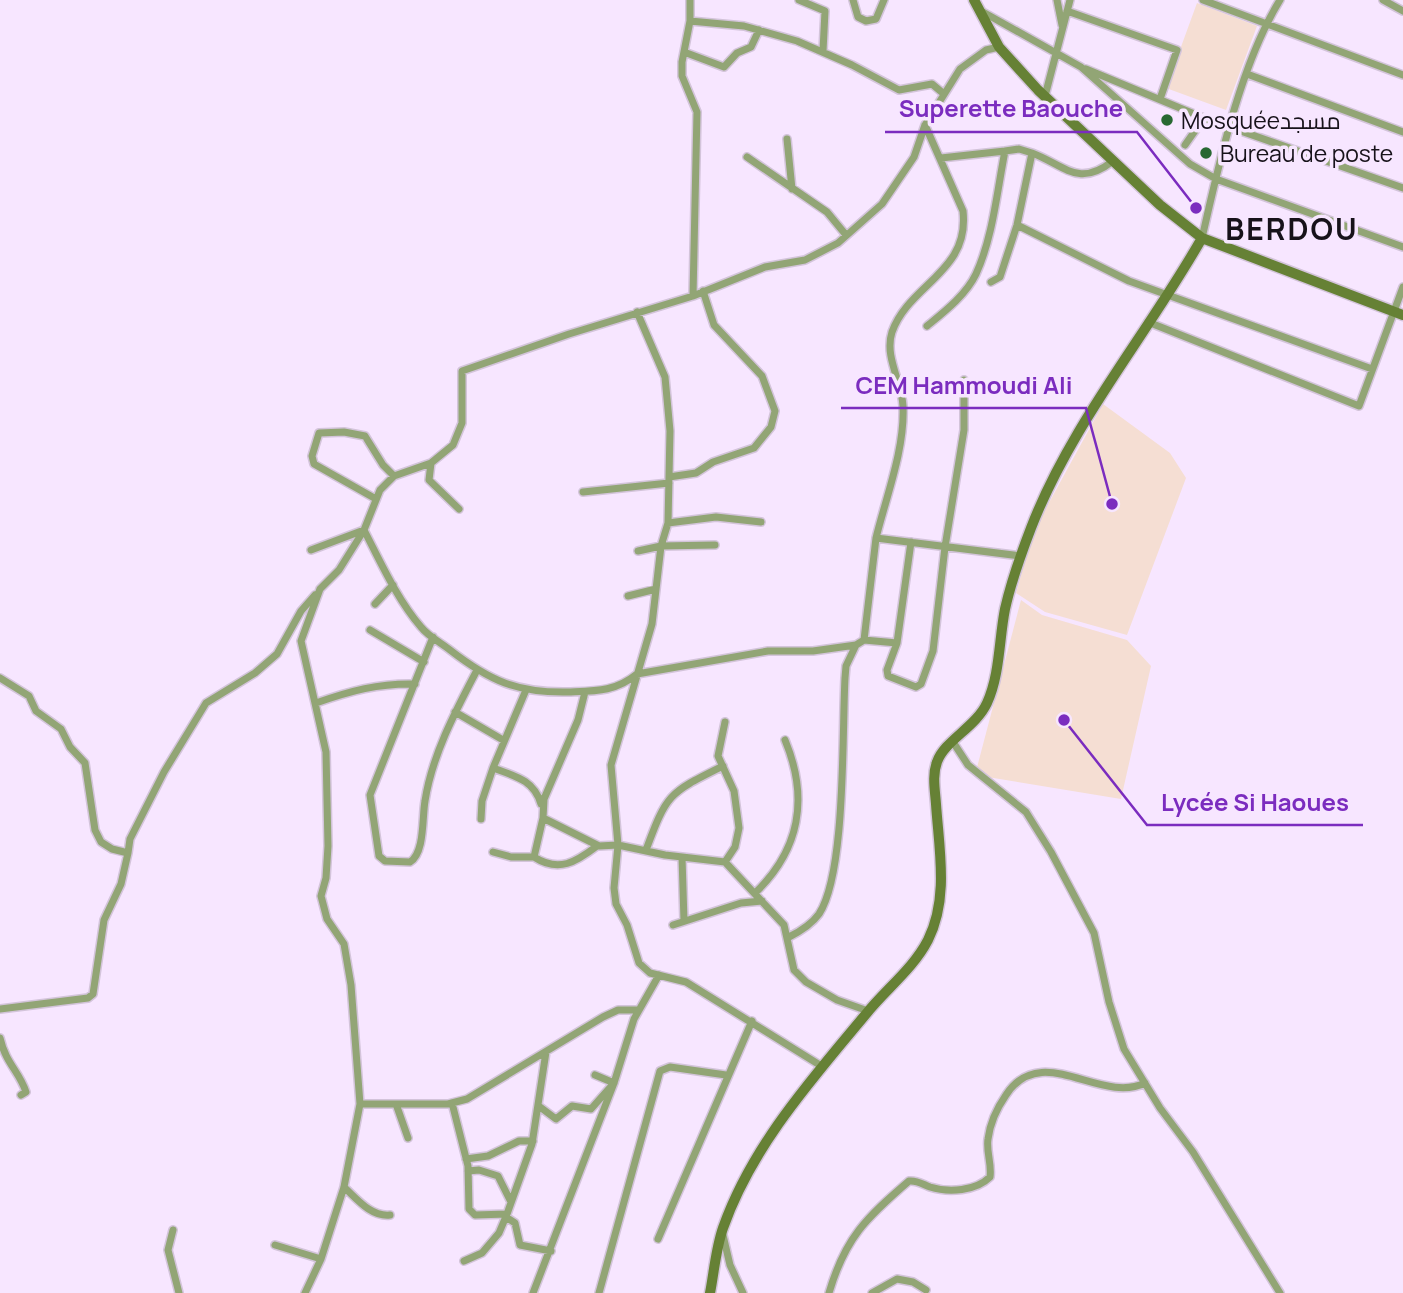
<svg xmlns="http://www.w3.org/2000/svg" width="1403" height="1293" font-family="Manrope,Cairo,sans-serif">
<rect width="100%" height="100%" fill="#f7e6ff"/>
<!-- education -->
<path fill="#f5ded3" d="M1197 3 1257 26 1226 110 1166 88Z
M1103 404 1170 453 1186 478 1127 635 1045 612 1016 593 1034 530Z
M1021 600 1042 615 1127 640 1151 666 1121 799 975 775Z"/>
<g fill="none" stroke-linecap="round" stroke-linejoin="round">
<!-- street casing -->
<g stroke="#d3c4da" stroke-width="10">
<path id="street" d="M690 0V21L682 62V76L697 112 693 296
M799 0 825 11 823 51
M853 0 858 17 866 21 876 19 884 0
M1057 0 1062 25
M1203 0 1403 75
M1383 0 1403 11
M981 11 1081 67 1190 164 1216 179 1403 247
M1067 11 1177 50 1160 99
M690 21 744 26 797 41 852 65 899 90 932 84 944 94
M684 52 724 67 737 53 751 47 759 30
M1086 69 1204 118 1403 188
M1247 74 1403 132
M1045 96 1070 0
M787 139 792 189
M1185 145 1204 118
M1032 153C1066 166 1078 188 1113 161
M747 157 827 212 846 235
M941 158 1005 151
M1017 225 1129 281 1372 369
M1202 238C1219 164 1240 65 1280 0
M637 312 665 377 670 431 668 523 661 546 652 624 611 765 618 845 614 888 616 904 627 925 639 963 650 973 686 982 823 1067
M1148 322 1359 406 1403 287
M927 326C944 312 966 295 976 274 993 237 997 191 1005 151L1019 149 1032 153 1017 225 1000 277 991 282
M431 463 429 480 459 509
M669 477 696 473 713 462 754 448 771 427 775 411 762 376 714 325 703 291
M583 492 669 483
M376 499 314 464 312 456 319 433 344 432 365 436 383 465 394 476
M668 523 716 517 761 522
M876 538C886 497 905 449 903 406 902 382 884 357 892 332 909 284 970 272 963 211L925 125
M945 547 933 651 921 684 916 687 888 676 887 670 897 643 864 640 876 538 1021 556
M945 547 964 430V380
M311 550 364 530C381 563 397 599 421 627 428 636 441 643 450 650 490 681 517 693 568 692 595 691 615 692 637 674L768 651H813L856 645 864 640
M638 551 661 546 715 545
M628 596 656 589
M375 604 393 585
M370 630 424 662
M433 637 370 795 379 856 385 861 410 862C425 853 422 817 425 801 432 755 456 710 477 670
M897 643 911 542
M0 678 29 696 36 711 61 729 70 747 85 763 95 830 101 842 112 849 128 853 121 884 104 920 93 994 88 998 0 1009
M526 690 493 768C515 776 534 780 541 804
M585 692 578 720 544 799 543 818 599 846 618 845 665 855 725 862 784 925 794 970 806 982 837 1000 868 1011
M316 703C350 691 379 683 415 684
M455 712 503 740
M725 722 718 756 734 791 739 828 735 847 725 862
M953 742 968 765 1026 812 1051 852 1094 933 1109 1002 1124 1049 1160 1108 1193 1152 1280 1293
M543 818 534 857C559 873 576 862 597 846
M481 819 482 801 493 768
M646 850C667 793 669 793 723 766
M493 852 511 857H534
M128 853 130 839 164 772 206 703 255 673 277 654 301 611 315 595
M682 857 684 921
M755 893C800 850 809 798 785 740
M673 925 741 903 762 901
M789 937C801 931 811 925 819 914 846 873 842 733 845 678L846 666 856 645
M0 1038C6 1064 19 1071 26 1092L21 1095
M595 1075 614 1083
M452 1103 468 1166 469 1209 475 1215 507 1214
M360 1104H448L467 1099 603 1017 618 1010H639
M396 1104 408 1138
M540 1107 556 1119 572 1106 591 1109 614 1083
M466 1159 488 1156 519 1141H533
M468 1171 479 1170 498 1176 511 1202
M344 1187C357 1199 371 1217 390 1215
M506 1217 515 1223 520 1245 551 1251
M173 1230 168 1250 179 1293
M722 1231 730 1265 743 1293
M658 1239 752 1021
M275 1245 321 1259
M464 1261 482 1253 499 1233 507 1214 532 1144 546 1052
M305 1293 321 1259 344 1187 360 1104 351 985 344 944 327 919 321 896 326 878 328 846 326 752 301 641 320 589 339 570 364 530 380 490 394 476 431 463 453 445 462 423V371L569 334 693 296 765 267 805 260 838 243 882 204 914 157 925 125 960 69 986 50 999 47
M533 1293 614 1083 634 1019 659 975
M599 1293 660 1071 670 1067 726 1075
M829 1293C845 1238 866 1218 909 1181 917 1180 922 1184 930 1187 949 1193 976 1191 990 1177 992 1164 986 1152 988 1139 990 1123 997 1108 1006 1095 1042 1040 1100 1105 1145 1083
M872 1293 897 1279 913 1282 926 1290"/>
</g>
<!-- secondary casing -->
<g stroke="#d3c4da" stroke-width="13">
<path id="secondary" d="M974 0 999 47 1038 90 1160 205 1202 238 1403 315
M710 1293C714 1272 716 1248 723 1228 752 1146 811 1080 866 1014 886 989 913 969 928 940 949 898 939 849 936 804 935 790 932 775 937 762 944 741 976 727 987 703 1000 675 999 639 1005 609 1011 582 1021 554 1031 528 1071 424 1147 335 1202 238"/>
</g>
<!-- street -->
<use href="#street" stroke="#92a575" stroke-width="7"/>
<!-- secondary -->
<use href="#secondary" stroke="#668135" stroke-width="10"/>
</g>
<!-- markers -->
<g fill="#286832" stroke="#f7e6ff" stroke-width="2.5">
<circle cx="1167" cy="120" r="7"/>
<circle cx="1206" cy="153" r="7"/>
</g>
<g text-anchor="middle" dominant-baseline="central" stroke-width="7" stroke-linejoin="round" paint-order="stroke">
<!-- poi labels -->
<g font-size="23" fill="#17121a" stroke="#f7e6ff" text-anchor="start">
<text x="1181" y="120">Mosquéeمسجد</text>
<text x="1220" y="153">Bureau de poste</text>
</g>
<!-- district labels -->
<g font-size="30" font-weight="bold" letter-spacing="2" fill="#17121a" stroke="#f7e6ff">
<text x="1292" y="228">BERDOU</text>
</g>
</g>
<!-- callouts -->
<path fill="none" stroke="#7b2cbf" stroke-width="2.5" d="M1196 208L1137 132H885M1112 504L1086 408H841M1064 720L1147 825H1363"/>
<g fill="#7b2cbf" stroke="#f7e6ff" stroke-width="2.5">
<circle cx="1196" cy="208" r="7"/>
<circle cx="1112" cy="504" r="7"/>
<circle cx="1064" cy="720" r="7"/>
</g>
<g font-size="24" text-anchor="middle" font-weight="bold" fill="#7b2cbf" stroke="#f7e6ff" stroke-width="7" stroke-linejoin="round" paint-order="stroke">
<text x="1011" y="117">Superette Baouche</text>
<text x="964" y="394">CEM Hammoudi Ali</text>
<text x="1255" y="811">Lycée Si Haoues</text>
</g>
</svg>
